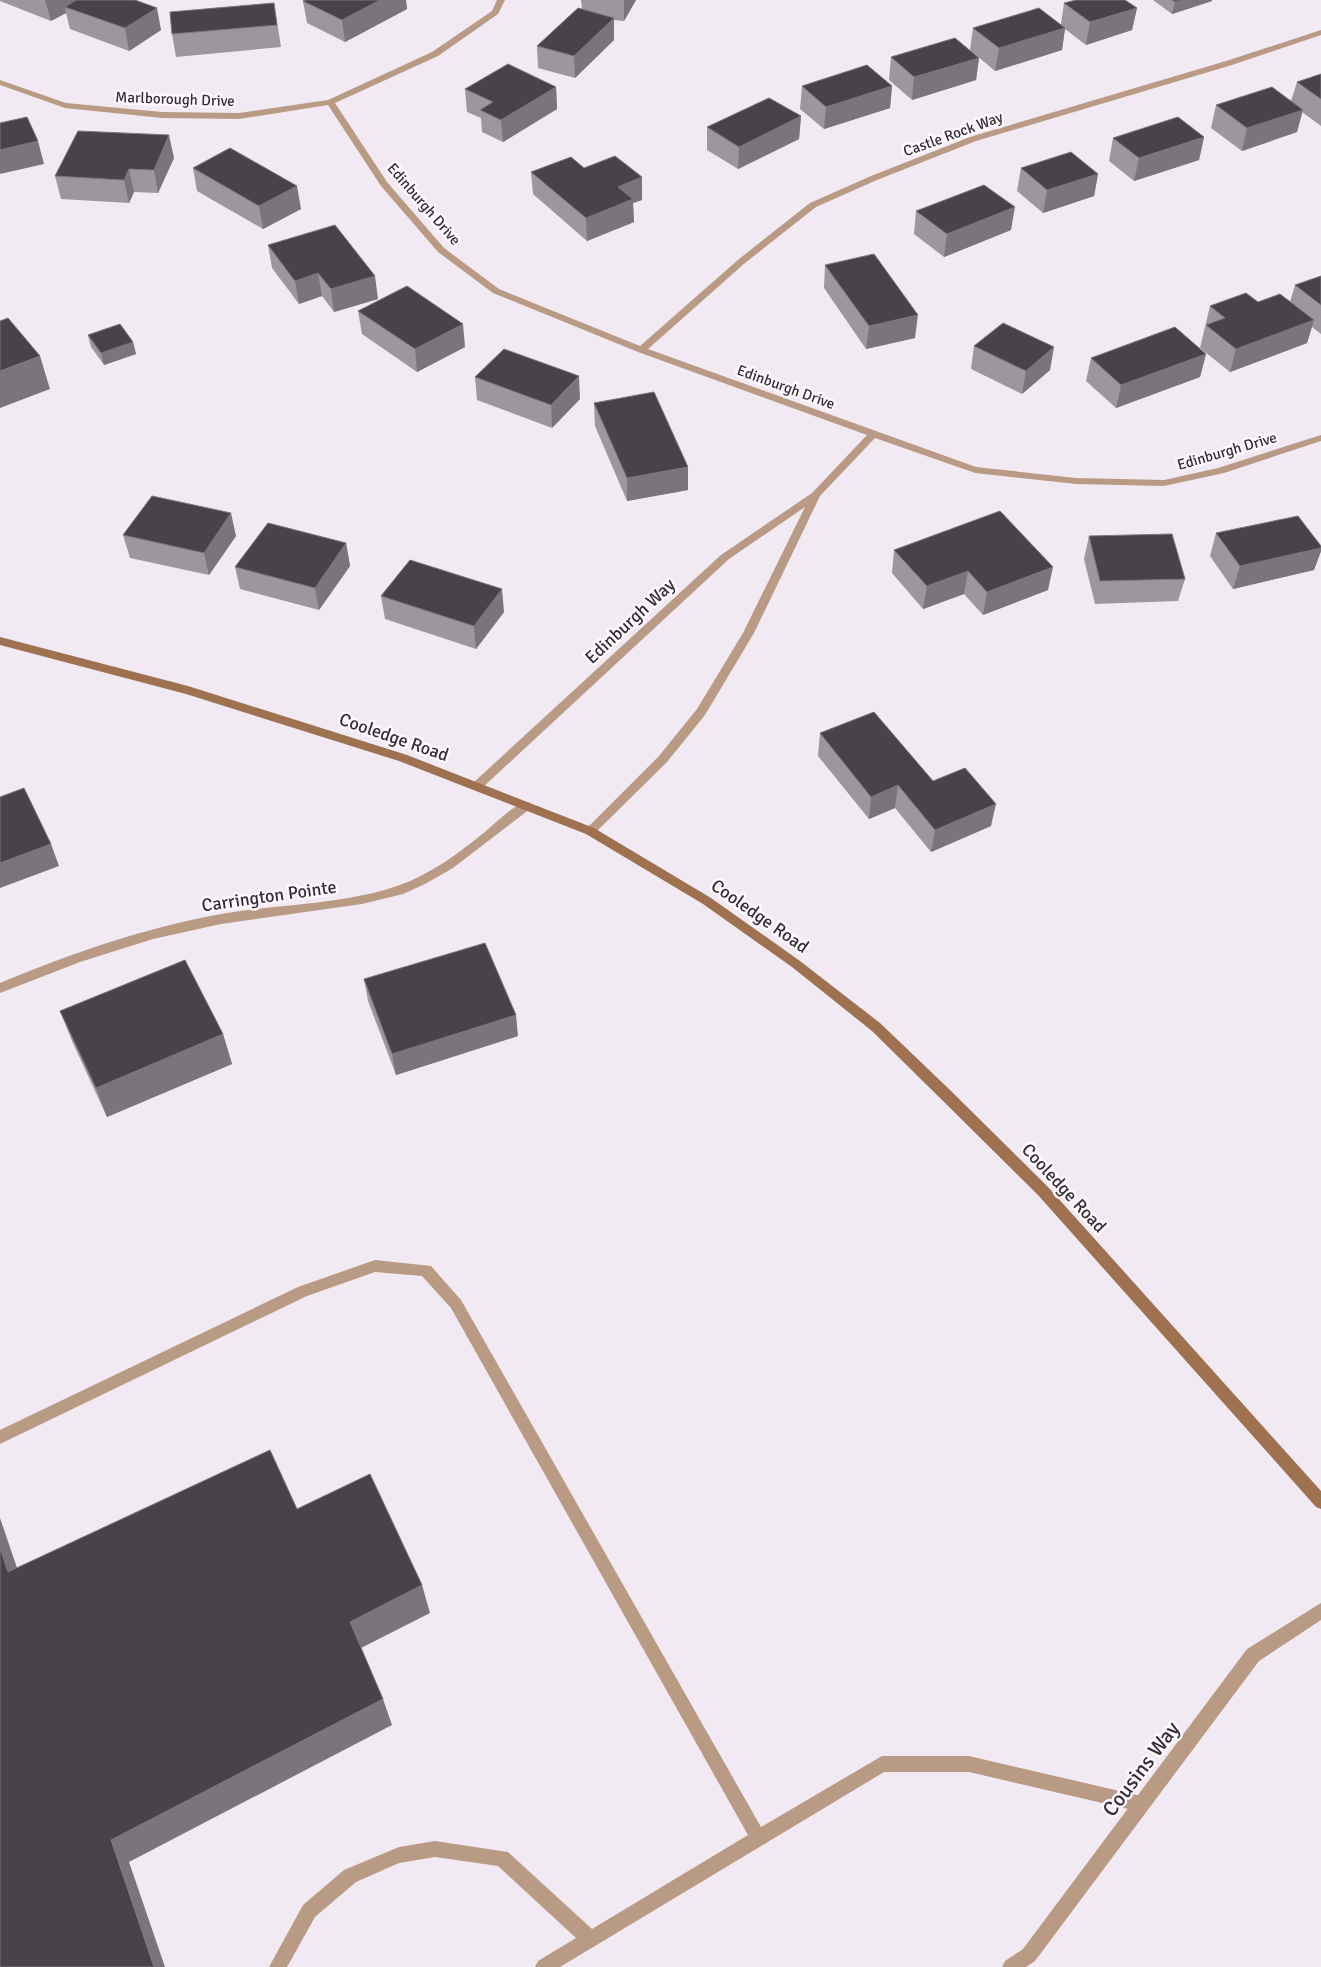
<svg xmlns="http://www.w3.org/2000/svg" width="1321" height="1967" font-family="Signika,sans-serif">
<rect width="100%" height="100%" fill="#f2eaf2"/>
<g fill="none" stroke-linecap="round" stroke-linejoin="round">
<!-- lane -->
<path fill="#b99a84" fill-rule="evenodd" d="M375 1260 431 1266 461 1300 761 1827 882 1756H969L1141 1796 1147 1798 1149 1804 1147 1810 1141 1812 969 1772H884L560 1967H535L538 1961 576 1938 498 1866 435 1857 399 1863 356 1882 315 1917 287 1967H269L303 1905 344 1870 399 1847 435 1841 508 1852 592 1929 748 1835 451 1308 422 1276 375 1272 307 1296 0 1444V1430L298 1287Z"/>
<!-- street -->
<path fill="#b99a84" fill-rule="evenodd" d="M497 0H505L498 14 438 56 335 103 387 182 444 248 499 289 640 346 739 259 810 203 871 176 970 137 1226 61 1321 30V35L1232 65 976 141 877 180 816 207 745 263 648 349 976 467 1076 478 1164 480 1218 468 1321 435V441L1224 473 1164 486 1076 484 975 473 875 438 820 496 754 633 705 715 667 762 594 834 590 835 584 831 659 756 697 709 743 633 805 507 729 559 481 789H473L471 786 473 783 721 555 812 493 867 435 638 352 493 293 438 252 381 186 328 105 239 119 162 118 65 108 0 85V80L66 103 162 112 239 113 328 100 432 52 492 11Z
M526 802 530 803 532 806 530 809 453 868 425 884 403 894 362 904 221 924 153 939 80 962 0 993V983C72 953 144 928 221 914 278 904 341 905 397 886 430 875 459 853 486 831 498 821 512 806 526 802Z
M1321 1603V1620L1259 1661 1035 1961 1026 1967H1002L1005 1961 1023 1949 1247 1649Z"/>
<!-- secondary -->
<path fill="#9e7151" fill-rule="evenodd" d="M0 637 188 686 407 755 594 828 711 898 800 961 880 1023 950 1090 1048 1187 1321 1491V1509L1316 1507 1038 1195 940 1098 872 1031 792 967 703 904 586 834 399 761 186 694 0 645Z"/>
</g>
<!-- wall -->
<path fill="#9e969e" d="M0 0H135L161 30 129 51 70 29 66 13 51 21 0 1Z
M306 0H406L407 9 345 42 307 23 303 1Z
M581 0H636L624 21 614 20V40L575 78 538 68 537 46 582 9Z
M1153 0H1212V1L1172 14Z
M274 3 281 47 176 57 172 34Z
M1064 3 1137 8 1132 30 1086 45 1065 29 1062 50 995 71 970 50 973 28 1061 24Z
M891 57 979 58 976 80 912 100 889 80Z
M1321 74V126L1302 112 1297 132 1242 151 1211 128 1216 105 1291 101 1297 82Z
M802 86H892L890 108 824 129 800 109Z
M556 87 557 109 503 142 482 132 481 118 467 112 465 89Z
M801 116 799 139 738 169 707 150V127Z
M1204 137 1199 160 1134 181 1109 161 1113 138Z
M174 158 158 193 134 192 129 203 61 199 55 176Z
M193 168 301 209 263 229 197 191Z
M584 168 642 177V200L633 203 634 222 587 241 533 194 531 172Z
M1021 168 1098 174 1094 196 1043 213 1017 191Z
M916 211 1011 230 944 257 914 234Z
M268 245 378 299 334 312 322 296 299 304 272 268Z
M825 265 915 338 866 349 824 288Z
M1321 276V334L1312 327 1307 343 1230 372 1200 348 1210 306 1258 302H1290L1295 285Z
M358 311 465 347 417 372 362 334Z
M88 335 133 342 136 354 104 365 91 347Z
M974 346 1050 370 1022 394 971 369Z
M1206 354 1200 377 1116 408 1086 381 1091 358Z
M475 377 580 399 552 428 477 400Z
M594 403 688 490 627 501 595 426Z
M1216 533 1321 546V551L1314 570 1233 589 1210 556Z
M123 535 236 536 209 575 130 558Z
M1089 536 1185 579 1178 601 1095 604 1084 559Z
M346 543 350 566 319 610 240 589 235 567Z
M894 550 1048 590 983 615 964 594 923 609 892 573Z
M381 596 504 612 476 649 385 619Z
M820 733 933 781 991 826 931 852 895 808 869 819 818 756Z
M364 979 518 1036 396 1075 368 1001Z
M60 1011 223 1034 232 1064 107 1117 72 1041Z"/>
<!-- shaded-wall -->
<path fill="#7c747c" d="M45 0H83L65 7 66 13 51 21Z
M380 0H406L407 9 345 42 342 20Z
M624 0H636L624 21Z
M1182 0H1212V1L1172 14 1175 2Z
M157 8 161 30 129 51 125 28Z
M1137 8 1132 30 1086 45 1090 22Z
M614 18V40L575 78 574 56Z
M1065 28 1062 50 995 71 999 48Z
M979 58 976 80 912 100 914 77Z
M892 86 890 108 824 129 826 107Z
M556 87 557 109 503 142 501 120Z
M1303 110 1297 132 1242 151 1247 128Z
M801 116 799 139 738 169 739 147Z
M169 135 174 158 158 193 154 170Z
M1204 137 1199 160 1134 181 1139 158Z
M38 141 44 164 0 174V150Z
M129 169 134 192 129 203 124 180Z
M1098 174 1094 196 1043 213 1047 190Z
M642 177V200L633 203 634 222 587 241 586 218 618 187Z
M297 186 301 209 263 229 259 206Z
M1015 207 1011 230 944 257 947 234Z
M318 273 322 296 299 304 295 281Z
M375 276 378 299 334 312 331 289Z
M918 315 915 338 866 349 869 326Z
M1314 320 1307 343 1230 372 1236 349Z
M463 324 465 347 417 372 415 349Z
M133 342 136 354 104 365 101 353Z
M1054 347 1050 370 1022 394 1026 371Z
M1206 354 1200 377 1116 408 1121 385Z
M40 356 50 389 0 408V371Z
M579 376 580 399 552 428 551 405Z
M688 467V490L627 501V478Z
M231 513 236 536 209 575 204 553Z
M346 543 350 566 319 610 315 588Z
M1321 548V551L1314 570 1233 589 1240 566Z
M1053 567 1048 590 983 615 987 592Z
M968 571 964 594 923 609 927 586Z
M502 589 504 612 476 649 474 626Z
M898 785 895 808 869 819 871 797Z
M996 804 991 826 931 852 935 830Z
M51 844 59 866 0 888V863Z
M516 1015 518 1036 396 1075 392 1054Z
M223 1034 232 1064 107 1117 96 1088Z
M0 1518 28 1600 8 1572 0 1548Z
M422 1585 430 1613 359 1649 350 1622Z
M383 1699 392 1725 129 1862 165 1967H154L111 1840Z"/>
<!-- building -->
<path fill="#494249" stroke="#7c747c" d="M76 0H135L157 8 125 28 65 7Z
M306 0H380L342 20 303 1Z
M1076 0H1125L1137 8 1090 22 1064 3Z
M1172 0H1182L1175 2Z
M274 3 277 25 172 34 170 12Z
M578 8 614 18 574 56 537 46Z
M1039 8 1065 28 999 48 973 28Z
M955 38 979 58 914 77 891 57Z
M508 64 556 87 501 120 480 110 493 102 465 89Z
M867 65 892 86 826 107 802 86Z
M1321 74V99L1297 82Z
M1272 87 1303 110 1247 128 1216 105Z
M769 98 801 116 739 147 707 127Z
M27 117 38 141 0 150V123Z
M1178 117 1204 137 1139 158 1113 138Z
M78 131 169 135 154 170 129 169 124 180 55 176Z
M230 148 297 186 259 206 193 168Z
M1071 152 1098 174 1047 190 1021 168Z
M615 156 642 177 618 187 633 199 586 218 531 172 571 157 584 168Z
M984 185 1015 207 947 234 916 211Z
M335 225 375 276 331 289 318 273 295 281 268 245Z
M874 254 918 315 869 326 825 265Z
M1321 276V305L1295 285Z
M407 286 463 324 415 349 358 311Z
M1246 293 1258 302 1280 294 1314 320 1236 349 1206 325 1225 318 1210 306Z
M8 318 40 356 0 371V321Z
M1003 323 1054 347 1026 371 974 346Z
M120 324 133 342 101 353 88 335Z
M1175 327 1206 354 1121 385 1091 358Z
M504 349 579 376 551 405 475 377Z
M654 392 688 467 627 478 594 403Z
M152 496 231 513 204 553 123 535Z
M1000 511 1053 567 987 592 968 571 927 586 894 550Z
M1298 516 1321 546V548L1240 566 1216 533Z
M268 523 346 543 315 588 235 567Z
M1172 534 1185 579 1100 581 1089 536Z
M410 560 502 589 474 626 381 596Z
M874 712 933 781 965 768 996 804 935 830 898 785 871 797 820 733Z
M24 788 51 844 0 863V797Z
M485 943 516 1015 392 1054 364 979Z
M185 960 223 1034 96 1088 60 1011Z
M270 1450 297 1509 370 1474 422 1585 350 1622 383 1699 111 1840 154 1967H0V1548L8 1572Z"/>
<g text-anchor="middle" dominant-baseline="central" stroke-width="5" stroke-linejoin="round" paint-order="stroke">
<!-- far-street labels -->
<g font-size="15" fill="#333033" stroke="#fff8fe">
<text transform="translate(175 99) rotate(2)">Marlborough Drive</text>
<text transform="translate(953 134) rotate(-20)">Castle Rock Way</text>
<text transform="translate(424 204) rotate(49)">Edinburgh Drive</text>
<text transform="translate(786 387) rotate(20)">Edinburgh Drive</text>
<text transform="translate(1227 451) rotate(-16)">Edinburgh Drive</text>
</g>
<!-- street labels -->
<g font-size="18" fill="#333033" stroke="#fff8fe">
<text transform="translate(630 621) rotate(-43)">Edinburgh Way</text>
<text transform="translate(394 737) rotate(19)">Cooledge Road</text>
<text transform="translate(269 896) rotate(-8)">Carrington Pointe</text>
<text transform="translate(760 916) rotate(35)">Cooledge Road</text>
<text transform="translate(1064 1188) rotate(47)">Cooledge Road</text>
</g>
<!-- near-street labels -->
<g font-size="21" fill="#333033" stroke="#fff8fe">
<text transform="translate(1141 1769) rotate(-53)">Cousins Way</text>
</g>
</g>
</svg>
